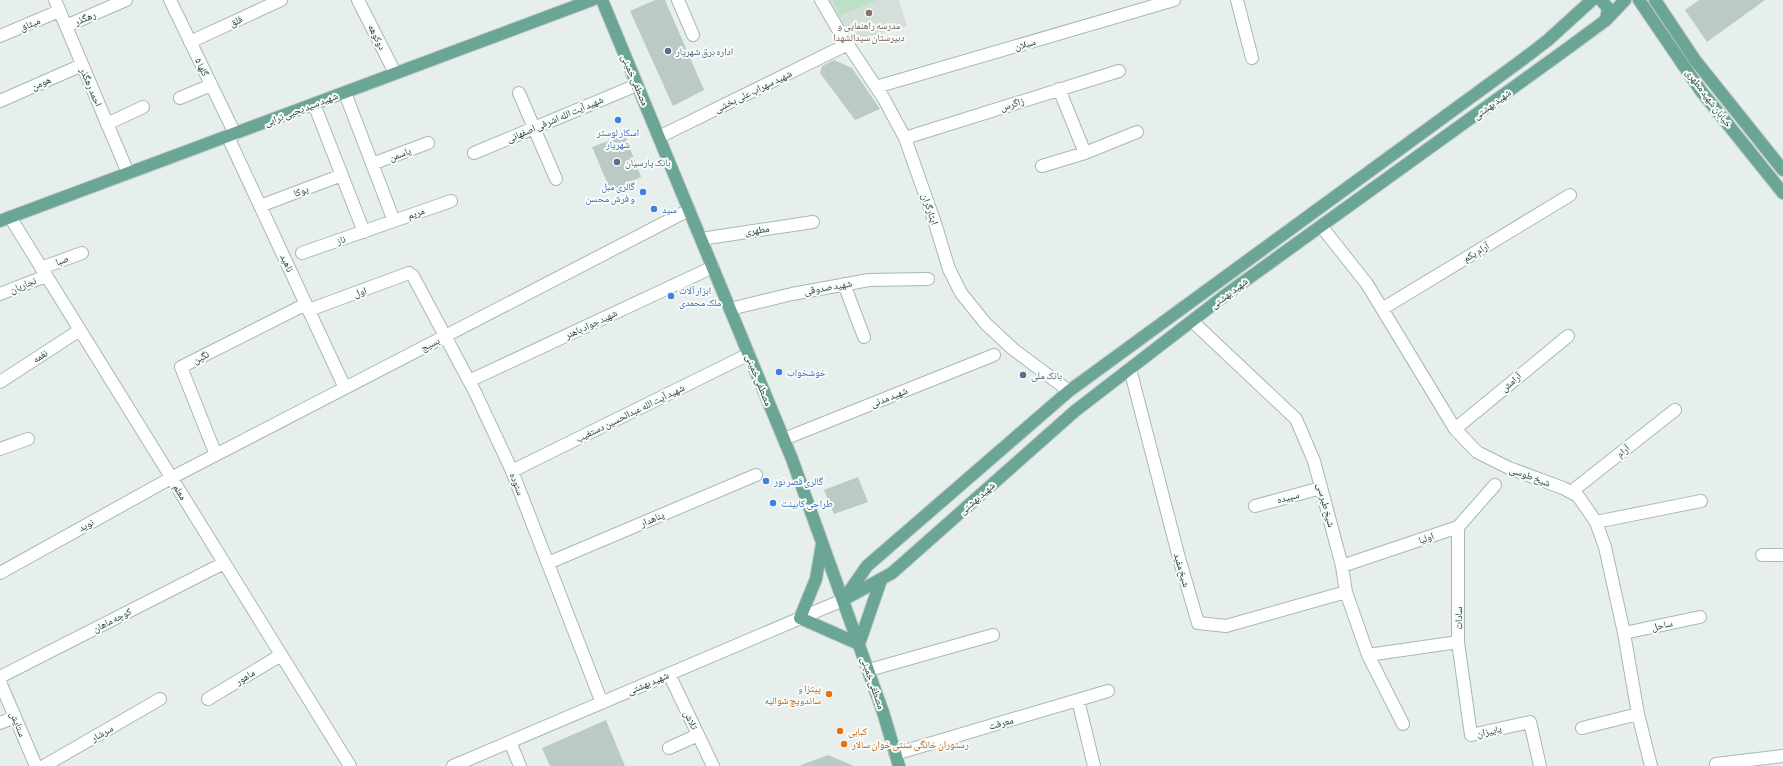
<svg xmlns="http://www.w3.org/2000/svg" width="1783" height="766" font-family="'Asap Condensed','Noto Naskh Arabic',sans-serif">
<rect width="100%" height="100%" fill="#e6efeb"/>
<!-- built -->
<path fill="#d4dfda" d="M829 0H899L907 26 850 43Z"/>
<!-- green -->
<path fill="#bfe0c8" d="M833 0H877L839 16Z"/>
<!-- building -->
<path fill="#bbcac4" d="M655 0H665L704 90 673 106 630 11Z
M1699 0H1765L1707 42 1685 10Z
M834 60 852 68 880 109 855 120 820 73 822 66Z
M625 135 641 177 611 192 592 147Z
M858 477 868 502 834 514 824 490Z
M606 720 625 766H550L542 748Z
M828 755 854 766H801V765Z"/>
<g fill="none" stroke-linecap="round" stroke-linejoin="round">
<!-- minor casing -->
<g stroke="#a8b8b2" stroke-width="14">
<path id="minor" d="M55 0 128 173
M170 0 235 134
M358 0 395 73
M678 0 693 35
M821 0 839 31 884 99 905 138 935 223 949 269 961 293 986 324 1013 349 1069 391
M1237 0 1252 58
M66 26 126 0
M0 36 59 11
M190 42 281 0
M876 87 1174 0
M1059 89 1085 153
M345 93 394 221
M519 93 556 179
M180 98 211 85
M0 101 82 65
M314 104 364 232
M107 124 143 107
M228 137 345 388
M659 137 848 44
M905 138 1119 71
M474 153 637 85
M372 164 428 143
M1042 166 1085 153 1137 132
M260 206 342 175
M10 217 350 766
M1321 226 1367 284 1455 429 1477 452 1509 468 1563 488 1578 496 1596 522 1605 547 1624 633 1638 714 1651 766
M701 239 813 222
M302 253 451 201
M41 268 82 253
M844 284 864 337
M0 294 46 276
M730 309 792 294 869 280 928 279
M1382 309 1570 195
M309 310 409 273 413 276 475 392 512 471 602 703
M1192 321 1296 419 1314 461 1342 566 1346 592 1368 655 1403 724
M1130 369 1179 558 1198 623 1226 626 1346 592
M469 381 713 267
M0 382 80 330
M1455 429 1568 336
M784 439 994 355
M0 449 28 439
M216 455 181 367 306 304
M512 471 749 354
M1571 492 1675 410
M1255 506 1321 488
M1596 522 1701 501
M1762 555H1783
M548 563 756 475
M1342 566 1458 527 1495 485
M0 573 171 478 689 210
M1624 633 1700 617
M1458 642 1471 735 1530 722 1540 766
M1368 655 1458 642V527
M869 670 993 635
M669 674 713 766
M0 677 224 563
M0 682 36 766
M208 699 281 655
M1078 700 1094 766
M0 723 15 717
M1582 728 1638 714
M510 742 520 766
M669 748 698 735
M895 754 1108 691
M1716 764 1783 756
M44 766 160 699
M453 766 843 600"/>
</g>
<!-- major casing -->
<g stroke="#c2cac8" stroke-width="14">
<path id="major" d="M602 0 792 459 883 712 899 766
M1601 0 1608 8 1606 20
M1639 0 1701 91 1783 193
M1655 0 1695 60 1783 170
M0 221 592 0
M822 544 816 579 800 618 859 644 881 580
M844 599 867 566 1069 391 1522 60 1548 40 1592 0
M843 600 892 573 1075 411 1228 293 1564 51 1606 20 1625 0"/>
</g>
<!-- minor -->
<use href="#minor" stroke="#fff" stroke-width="12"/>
<!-- major -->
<use href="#major" stroke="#6aa596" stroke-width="12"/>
</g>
<!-- markers -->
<circle fill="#8d6e63" stroke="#f7fbf9" stroke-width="1.5" cx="869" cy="13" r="4"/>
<g fill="#5c6f8a" stroke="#f7fbf9" stroke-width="1.5">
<circle cx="668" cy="51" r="4"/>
<circle cx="617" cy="162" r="4"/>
<circle cx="1023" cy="375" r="4"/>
</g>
<g fill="#3f7fe0" stroke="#f7fbf9" stroke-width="1.5">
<circle cx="618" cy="120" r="4"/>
<circle cx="643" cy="192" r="4"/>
<circle cx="654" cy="209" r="4"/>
<circle cx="671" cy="296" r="4"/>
<circle cx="779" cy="372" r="4"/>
<circle cx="766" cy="481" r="4"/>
<circle cx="773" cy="503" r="4"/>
</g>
<g fill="#e8710a" stroke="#f7fbf9" stroke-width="1.5">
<circle cx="829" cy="694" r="4"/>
<circle cx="840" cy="731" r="4"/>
<circle cx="844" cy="744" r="4"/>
</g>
<g text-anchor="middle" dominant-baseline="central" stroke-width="4" stroke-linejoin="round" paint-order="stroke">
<!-- street labels -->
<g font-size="10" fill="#24423a" stroke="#f7fbf9">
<text transform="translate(85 18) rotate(-23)">رهگذر</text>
<text transform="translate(236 21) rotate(-25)">فلق</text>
<text transform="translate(30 24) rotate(-23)">میثاق</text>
<text transform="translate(377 37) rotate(63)">دوکوهه</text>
<text transform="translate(1025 44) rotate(-16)">سبلان</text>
<text transform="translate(202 67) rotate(64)">گلها ۵</text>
<text transform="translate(635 80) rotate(67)">مصطفی خمینی</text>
<text transform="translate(41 83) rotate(-24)">هومن</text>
<text transform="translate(91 87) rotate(67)">احمد رهگذر</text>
<text transform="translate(753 91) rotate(-26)">شهید سهراب علی بخشی</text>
<text transform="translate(1709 98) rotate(53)">خیابان شهید مطهری</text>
<text transform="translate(1012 104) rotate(-18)">زاگرس</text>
<text transform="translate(1492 104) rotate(-36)">شهید بهشتی</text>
<text transform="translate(301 109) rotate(-21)">شهید سید یحیی ترابی</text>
<text transform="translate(555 119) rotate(-23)">شهید آیت الله اشرفی اصفهانی</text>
<text transform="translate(400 154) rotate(-21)">یاسمن</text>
<text transform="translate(301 191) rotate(-21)">یوکا</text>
<text transform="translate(930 209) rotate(71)">ایثارگران</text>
<text transform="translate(416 213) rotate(-20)">مریم</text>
<text transform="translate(757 230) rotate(-8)">مطهری</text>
<text transform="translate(341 240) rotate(-19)">ناز</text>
<text transform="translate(1476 252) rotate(-31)">آرام یکم</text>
<text transform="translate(62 260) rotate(-20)">صبا</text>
<text transform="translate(287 263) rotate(65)">ناهید</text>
<text transform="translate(23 285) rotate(-22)">نجاریان</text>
<text transform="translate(828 287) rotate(-10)">شهید صدوقی</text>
<text transform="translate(360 292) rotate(-20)">اول</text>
<text transform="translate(1229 293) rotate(-37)">شهید بهشتی</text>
<text transform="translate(591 324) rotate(-25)">شهید جواد باهنر</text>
<text transform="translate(430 344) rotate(-27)">بسیج</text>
<text transform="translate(40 356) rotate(-33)">نغمه</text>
<text transform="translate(201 357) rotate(-27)">نگین</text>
<text transform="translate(759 380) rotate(68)">مصطفی خمینی</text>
<text transform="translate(1511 382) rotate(-40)">آرامش</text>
<text transform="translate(889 397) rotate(-22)">شهید مدنی</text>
<text transform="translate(630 413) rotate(-26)">شهید آیت الله عبدالحسین دستغیب</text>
<text transform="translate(1623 451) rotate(-39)">آرام</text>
<text transform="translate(1530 476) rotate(20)">شیخ طوسی</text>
<text transform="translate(517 484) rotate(68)">ستوده</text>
<text transform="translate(180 492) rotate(58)">معلم</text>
<text transform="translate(1288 497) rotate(-15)">سپیده</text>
<text transform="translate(977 498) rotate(-41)">شهید بهشتی</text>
<text transform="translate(1326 505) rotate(75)">شیخ طبرسی</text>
<text transform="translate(652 519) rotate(-23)">پناهدار</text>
<text transform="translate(86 525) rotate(-29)">نوید</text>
<text transform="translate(1426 538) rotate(-19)">اولیا</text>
<text transform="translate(1182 570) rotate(74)">شیخ مفید</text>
<text transform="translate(1458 618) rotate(-90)">سادات</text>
<text transform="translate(112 620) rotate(-27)">کوچه ماهان</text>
<text transform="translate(1662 625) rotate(-12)">ساحل</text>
<text transform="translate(245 677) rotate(-31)">ماهور</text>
<text transform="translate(648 683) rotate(-23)">شهید بهشتی</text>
<text transform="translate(873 683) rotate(71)">مصطفی خمینی</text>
<text transform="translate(691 720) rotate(64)">تلاش</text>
<text transform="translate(1001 723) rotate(-16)">معرفت</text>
<text transform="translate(18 724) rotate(67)">ستایش</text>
<text transform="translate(1489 731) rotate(-13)">پاییزان</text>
<text transform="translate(102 733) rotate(-30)">سرشار</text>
</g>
<!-- education labels -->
<g font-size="10" fill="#785e54" stroke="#f7fbf9">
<text x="869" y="25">مدرسه راهنمایی و<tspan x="869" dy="12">دبیرستان سیدالشهدا</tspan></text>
</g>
<!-- service labels -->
<g font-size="10" fill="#4e5e75" stroke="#f7fbf9" text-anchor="start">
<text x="676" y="51">اداره برق شهریار</text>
<text x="625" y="162">بانک پارسیان</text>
<text x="1031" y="375">بانک ملی</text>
</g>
<!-- shop labels -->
<g font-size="10" fill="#366cbe" stroke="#f7fbf9" text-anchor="start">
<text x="618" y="132" text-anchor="middle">اسکار لوستر<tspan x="618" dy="12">شهریار</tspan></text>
<text x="635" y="186" text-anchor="end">گالری مبل<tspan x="635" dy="12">و فرش محسن</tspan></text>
<text x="662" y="209">سید</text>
<text x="679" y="290">ابزار آلات<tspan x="679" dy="12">ملک محمدی</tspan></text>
<text x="787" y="372">خوشخواب</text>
<text x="774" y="481">گالری قصر نور</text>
<text x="781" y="503">طراحی کابینت</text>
</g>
<!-- food labels -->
<g font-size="10" fill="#c56008" stroke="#f7fbf9" text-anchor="start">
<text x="821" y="688" text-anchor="end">پیتزا و<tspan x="821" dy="12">ساندویچ شوالیه</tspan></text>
<text x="848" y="731">کبابی</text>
<text x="852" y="744">رستوران خانگی سنتی خوان سالار</text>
</g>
</g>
</svg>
